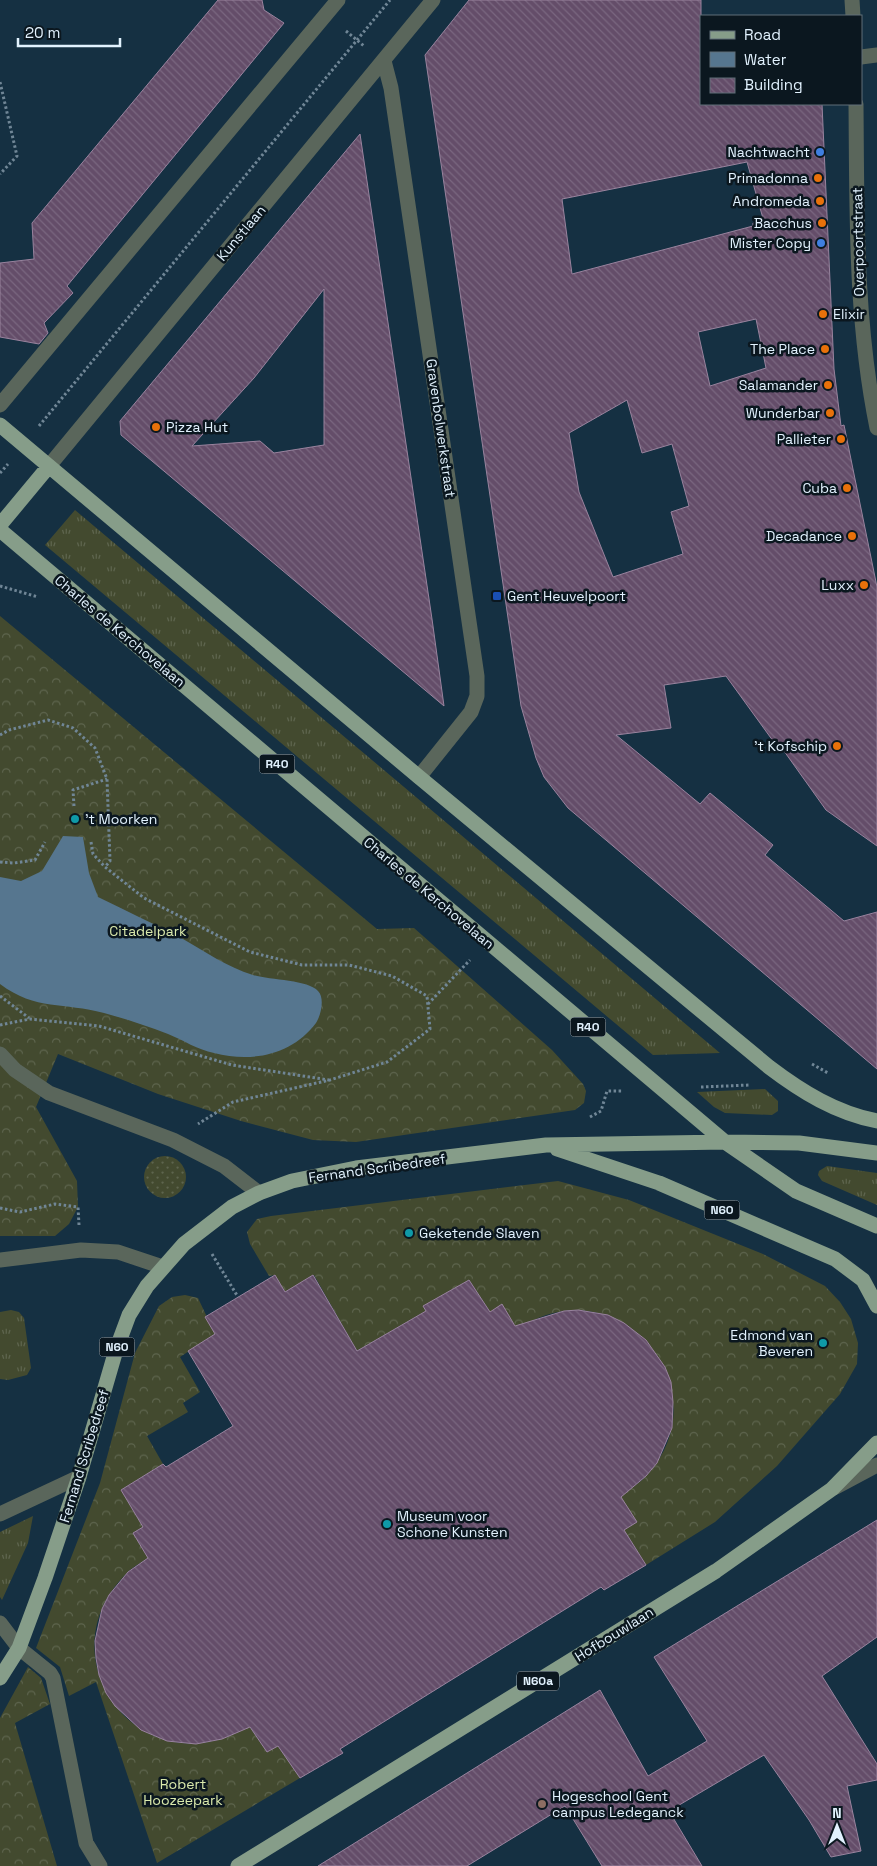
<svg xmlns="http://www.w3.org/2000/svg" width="877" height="1866" font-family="'Space Grotesk',sans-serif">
<defs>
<pattern id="grass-tufts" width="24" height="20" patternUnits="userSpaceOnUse" patternTransform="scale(1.25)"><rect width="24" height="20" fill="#434a2f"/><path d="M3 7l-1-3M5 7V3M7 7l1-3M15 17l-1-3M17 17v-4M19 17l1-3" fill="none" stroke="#5e654e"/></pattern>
<pattern id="forest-crowns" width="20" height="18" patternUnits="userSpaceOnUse" patternTransform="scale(1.25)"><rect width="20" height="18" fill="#434a2f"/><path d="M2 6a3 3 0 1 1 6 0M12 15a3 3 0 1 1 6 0" fill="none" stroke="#5e654e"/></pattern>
<pattern id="garden-dots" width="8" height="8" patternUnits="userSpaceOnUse" patternTransform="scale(1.25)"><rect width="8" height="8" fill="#434a2f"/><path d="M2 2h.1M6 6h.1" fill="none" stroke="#5e654e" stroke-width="1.8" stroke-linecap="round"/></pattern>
<pattern id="building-back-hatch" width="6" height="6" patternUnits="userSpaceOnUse" patternTransform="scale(1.25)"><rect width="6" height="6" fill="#644d69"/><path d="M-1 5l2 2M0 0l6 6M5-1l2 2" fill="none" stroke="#7a6780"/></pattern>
</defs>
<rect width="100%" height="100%" fill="#153042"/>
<!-- grass -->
<path fill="url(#grass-tufts)" d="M75 510 720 1053 653 1055 45 545Z
M765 1089 778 1101V1111L772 1115 725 1113 714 1107 697 1092Z
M827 1166 877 1173V1205L822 1181 818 1175 819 1171Z
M11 1310 19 1312 24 1318 31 1368 27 1375 8 1380 0 1379V1312Z
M33 1516 28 1543 2 1600 0 1597V1532Z"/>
<!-- forest -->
<path fill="url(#forest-crowns)" d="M0 616 377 929 414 928 552 1050 583 1084 586 1091 584 1103 575 1110 356 1142 313 1140 241 1121 158 1094 58 1054 36 1107 77 1181 78 1207 69 1224 55 1236H0Z
M558 1181 629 1200 763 1254 825 1286 840 1302 851 1319 858 1343 857 1364 840 1394 777 1466 715 1522 646 1565 624 1530 620 1496C629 1489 640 1483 647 1475 726 1387 613 1261 517 1330L490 1312 469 1280 424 1306 426 1311 357 1351 314 1275 285 1292 275 1275 269 1276 250 1244 247 1232 257 1219 271 1216Z
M185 1295 198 1298 215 1334 180 1357 200 1392 183 1403 188 1412 147 1436 163 1464 121 1490 143 1527 133 1533 148 1558C141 1563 132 1567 126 1574 41 1659 143 1791 249 1726L267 1752 278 1746 300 1778 157 1863 96 1682 69 1696 60 1667 36 1648 100 1483 135 1353 159 1306 172 1297Z
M28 1667 41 1678 50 1704 15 1723 57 1866H0V1718Z"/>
<!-- garden -->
<path fill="url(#garden-dots)" d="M144 1177a21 21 0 1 1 42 0a21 21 0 1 1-42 0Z"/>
<!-- water -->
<path fill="#56768f" d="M63 836 83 837 89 873 98 897C126 911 155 924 183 939 206 952 227 967 253 975 269 980 309 980 318 991 325 998 321 1015 316 1023 292 1055 252 1063 214 1053 198 1050 183 1040 168 1034 147 1026 126 1019 104 1013 64 1002 36 1011 0 984V877L21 881 42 871Z"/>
<!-- building -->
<path fill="url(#building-back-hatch)" stroke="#99839e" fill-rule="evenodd" d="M218 0H262L264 10 284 23 67 286 73 293 44 323 48 333 39 344 0 337V263L34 259 32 223Z
M469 0H701V104H822L834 369 841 426 844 425 877 587V846L826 810 784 751 781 752 726 676 664 685 671 728 616 735 700 804 710 793 773 845 765 855 844 921 877 912V1069L568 808 544 777 536 758 521 706 425 55ZM747 162 764 222 753 223V226L572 274 562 199ZM756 319 766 368 710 386 698 332ZM627 400 642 453 672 444 689 506 671 512 683 554 613 577 579 492 569 433Z
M360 134 432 619 444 706 121 435 120 421ZM324 289V445L274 453 260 441 192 446 254 378Z
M275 1275 285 1292 313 1275 357 1351 426 1311 423 1306 469 1280 490 1312 502 1304 515 1326 564 1311 578 1310 608 1315 624 1323 646 1340 665 1367 671 1382 673 1402 672 1428 657 1463 646 1476 621 1497 637 1522 624 1530 646 1565 604 1590 601 1587 340 1749 343 1753 300 1778 278 1746 267 1752 250 1727 222 1739 196 1744 167 1741 141 1730 115 1706 106 1693 99 1675 96 1658 95 1641 102 1609 109 1595 128 1572 148 1558 133 1533 143 1527 121 1490 163 1464 166 1467 233 1426 188 1351 215 1334 205 1317Z
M877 1520V1637L822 1676 877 1764V1780L847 1786 861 1851 831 1857 809 1820 764 1755 669 1811 702 1866H602L565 1806 467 1866H318L600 1690 648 1776 707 1741 654 1657Z"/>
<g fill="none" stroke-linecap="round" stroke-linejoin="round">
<!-- path -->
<path stroke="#708696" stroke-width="3" stroke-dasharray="2.5 2.5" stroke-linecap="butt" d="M346 31 364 46
M0 82 17 156 0 174
M39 426 390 0
M0 473 8 464
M0 586 38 597
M0 735 9 730 48 720 73 728 95 748 107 779 110 861 105 867
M74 806 73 790 107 779
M91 842 93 854 105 867 144 898 250 952 302 965H349L392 976 427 996 430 1029 387 1062 330 1080 233 1102 198 1124
M0 862 14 863 35 860 45 842
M0 996 29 1018
M428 1004 470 960
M0 1025 30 1019 99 1026 232 1065 329 1080
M812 1064 828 1073
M701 1087 750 1085
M590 1117 601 1111 607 1091H623
M0 1208 20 1212 55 1204 78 1207 79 1225
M212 1254 238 1297"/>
<!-- minor -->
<path stroke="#5a665b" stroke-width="15" d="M852 0 853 16
M861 57 877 55
M384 61 391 88 477 676V696L471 712 419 777
M856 104C857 212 855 321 877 428
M0 405 338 0
M49 466 433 0
M0 1054 15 1070 49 1093 173 1140 224 1166 259 1193
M0 1260 81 1250 118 1252 163 1267
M836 1487 877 1465
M0 1514 79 1477
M0 1623 19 1648 50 1673 53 1678 86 1843 100 1866"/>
<!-- major -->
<path stroke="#869d89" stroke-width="15" d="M0 425 419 777 769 1067C802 1092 836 1113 877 1121
M0 525 49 466
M0 530 725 1142 796 1191 877 1226
M557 1149 659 1183 835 1259 863 1280 877 1306
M0 1678 19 1648 45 1578 79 1477 116 1350 129 1315 147 1286 184 1244 232 1207 259 1193 292 1181 356 1168 546 1145 725 1142 799 1143 877 1153
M238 1866 716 1571 832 1489 877 1443"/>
</g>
<!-- markers -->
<g fill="#3f7fe0" stroke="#0b171f" stroke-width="2">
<circle cx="820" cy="152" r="5"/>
<circle cx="821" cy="243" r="5"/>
</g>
<g fill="#e8710a" stroke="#0b171f" stroke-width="2">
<circle cx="818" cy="178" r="5"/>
<circle cx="820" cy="201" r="5"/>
<circle cx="822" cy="223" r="5"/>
<circle cx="823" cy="314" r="5"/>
<circle cx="825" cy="349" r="5"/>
<circle cx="828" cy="385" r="5"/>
<circle cx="830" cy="413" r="5"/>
<circle cx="156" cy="427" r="5"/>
<circle cx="841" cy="439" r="5"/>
<circle cx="847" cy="488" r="5"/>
<circle cx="852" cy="536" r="5"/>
<circle cx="864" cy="585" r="5"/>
<circle cx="837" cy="746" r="5"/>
</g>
<rect fill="#1a4fb4" stroke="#0b171f" stroke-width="2" x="492" y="591" width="10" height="10" rx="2.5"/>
<g fill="#0f9aa8" stroke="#0b171f" stroke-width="2">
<circle cx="75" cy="819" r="5"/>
<circle cx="409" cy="1233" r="5"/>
<circle cx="823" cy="1343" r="5"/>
<circle cx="387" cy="1524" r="5"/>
</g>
<circle fill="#8d6e63" stroke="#0b171f" stroke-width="2" cx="542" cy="1804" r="5"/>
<g text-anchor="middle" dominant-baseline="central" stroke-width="5" stroke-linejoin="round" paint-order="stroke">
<!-- shield labels -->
<g fill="#0b171f" stroke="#a2b0bb" stroke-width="1">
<rect x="259.5" y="754.5" width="35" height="19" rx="4"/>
<rect x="570.5" y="1017.5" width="35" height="19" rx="4"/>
<rect x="704.5" y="1200.5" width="35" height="19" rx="4"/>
<rect x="99.5" y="1337.5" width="35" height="19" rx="4"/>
<rect x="517" y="1671.5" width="42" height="19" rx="4"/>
</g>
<g font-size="12" font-weight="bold" fill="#e2f2fe">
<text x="277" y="764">R40</text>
<text x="588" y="1027">R40</text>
<text x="722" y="1210">N60</text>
<text x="117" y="1347">N60</text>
<text x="538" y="1681">N60a</text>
</g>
<!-- poi labels -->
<g font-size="14" fill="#e2f2fe" stroke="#0b171f" text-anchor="end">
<text x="810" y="152">Nachtwacht</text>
<text x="808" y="178">Primadonna</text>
<text x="810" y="201">Andromeda</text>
<text x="812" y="223">Bacchus</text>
<text x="811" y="243">Mister Copy</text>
<text x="833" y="314" text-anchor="start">Elixir</text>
<text x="815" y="349">The Place</text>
<text x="818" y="385">Salamander</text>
<text x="820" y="413">Wunderbar</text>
<text x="166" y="427" text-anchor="start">Pizza Hut</text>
<text x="831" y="439">Pallieter</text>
<text x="837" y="488">Cuba</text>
<text x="842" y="536">Decadance</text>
<text x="854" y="585">Luxx</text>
<text x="507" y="596" text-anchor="start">Gent Heuvelpoort</text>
<text x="827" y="746">'t Kofschip</text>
<text x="85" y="819" text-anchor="start">'t Moorken</text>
<text x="419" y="1233" text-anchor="start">Geketende Slaven</text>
<text x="813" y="1335">Edmond van<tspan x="813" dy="16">Beveren</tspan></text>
<text x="397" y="1516" text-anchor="start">Museum voor<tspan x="397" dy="16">Schone Kunsten</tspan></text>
<text x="552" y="1796" text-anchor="start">Hogeschool Gent<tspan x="552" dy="16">campus Ledeganck</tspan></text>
</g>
<!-- street labels -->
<g font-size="14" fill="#e2f2fe" stroke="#0b171f">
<text transform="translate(241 233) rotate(-50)">Kunstlaan</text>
<text transform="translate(858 242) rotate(-91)">Overpoortstraat</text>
<text transform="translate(441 428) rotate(82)">Gravenbolwerkstraat</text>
<text transform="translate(120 631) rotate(40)">Charles de Kerchovelaan</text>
<text transform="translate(429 893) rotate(40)">Charles de Kerchovelaan</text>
<text transform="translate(377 1168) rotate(-8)">Fernand Scribedreef</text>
<text transform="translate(84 1456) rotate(-73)">Fernand Scribedreef</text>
<text transform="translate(614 1634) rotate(-32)">Hofbouwlaan</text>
</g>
<!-- park labels -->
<g font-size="14" fill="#dbeaac" stroke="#0b171f">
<text x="148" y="931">Citadelpark</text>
<text x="183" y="1784">Robert<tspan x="183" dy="16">Hoozeepark</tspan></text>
</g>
</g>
<!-- legend -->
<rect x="700" y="15" width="162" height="90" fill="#0b171f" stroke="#616f78"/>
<rect x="710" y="31" width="25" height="8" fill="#869d89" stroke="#616f78"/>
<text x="744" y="40" font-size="15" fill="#e2f2fe">Road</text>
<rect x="710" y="52" width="25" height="15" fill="#56768f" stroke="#616f78"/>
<text x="744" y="65" font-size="15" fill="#e2f2fe">Water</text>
<rect x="710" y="78" width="25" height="15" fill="url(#building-back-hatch)" stroke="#616f78"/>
<text x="744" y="90" font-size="15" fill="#e2f2fe">Building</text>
<!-- north arrow -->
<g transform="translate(837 1826)" stroke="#0b171f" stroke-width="4" paint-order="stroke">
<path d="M0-4L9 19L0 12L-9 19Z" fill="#e2f2fe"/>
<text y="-8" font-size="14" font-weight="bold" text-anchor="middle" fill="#e2f2fe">N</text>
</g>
<!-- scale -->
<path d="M18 38v8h102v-8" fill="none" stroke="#e2f2fe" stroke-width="2.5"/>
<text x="25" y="38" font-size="15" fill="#e2f2fe" stroke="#0b171f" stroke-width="4" paint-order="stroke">20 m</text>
</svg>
